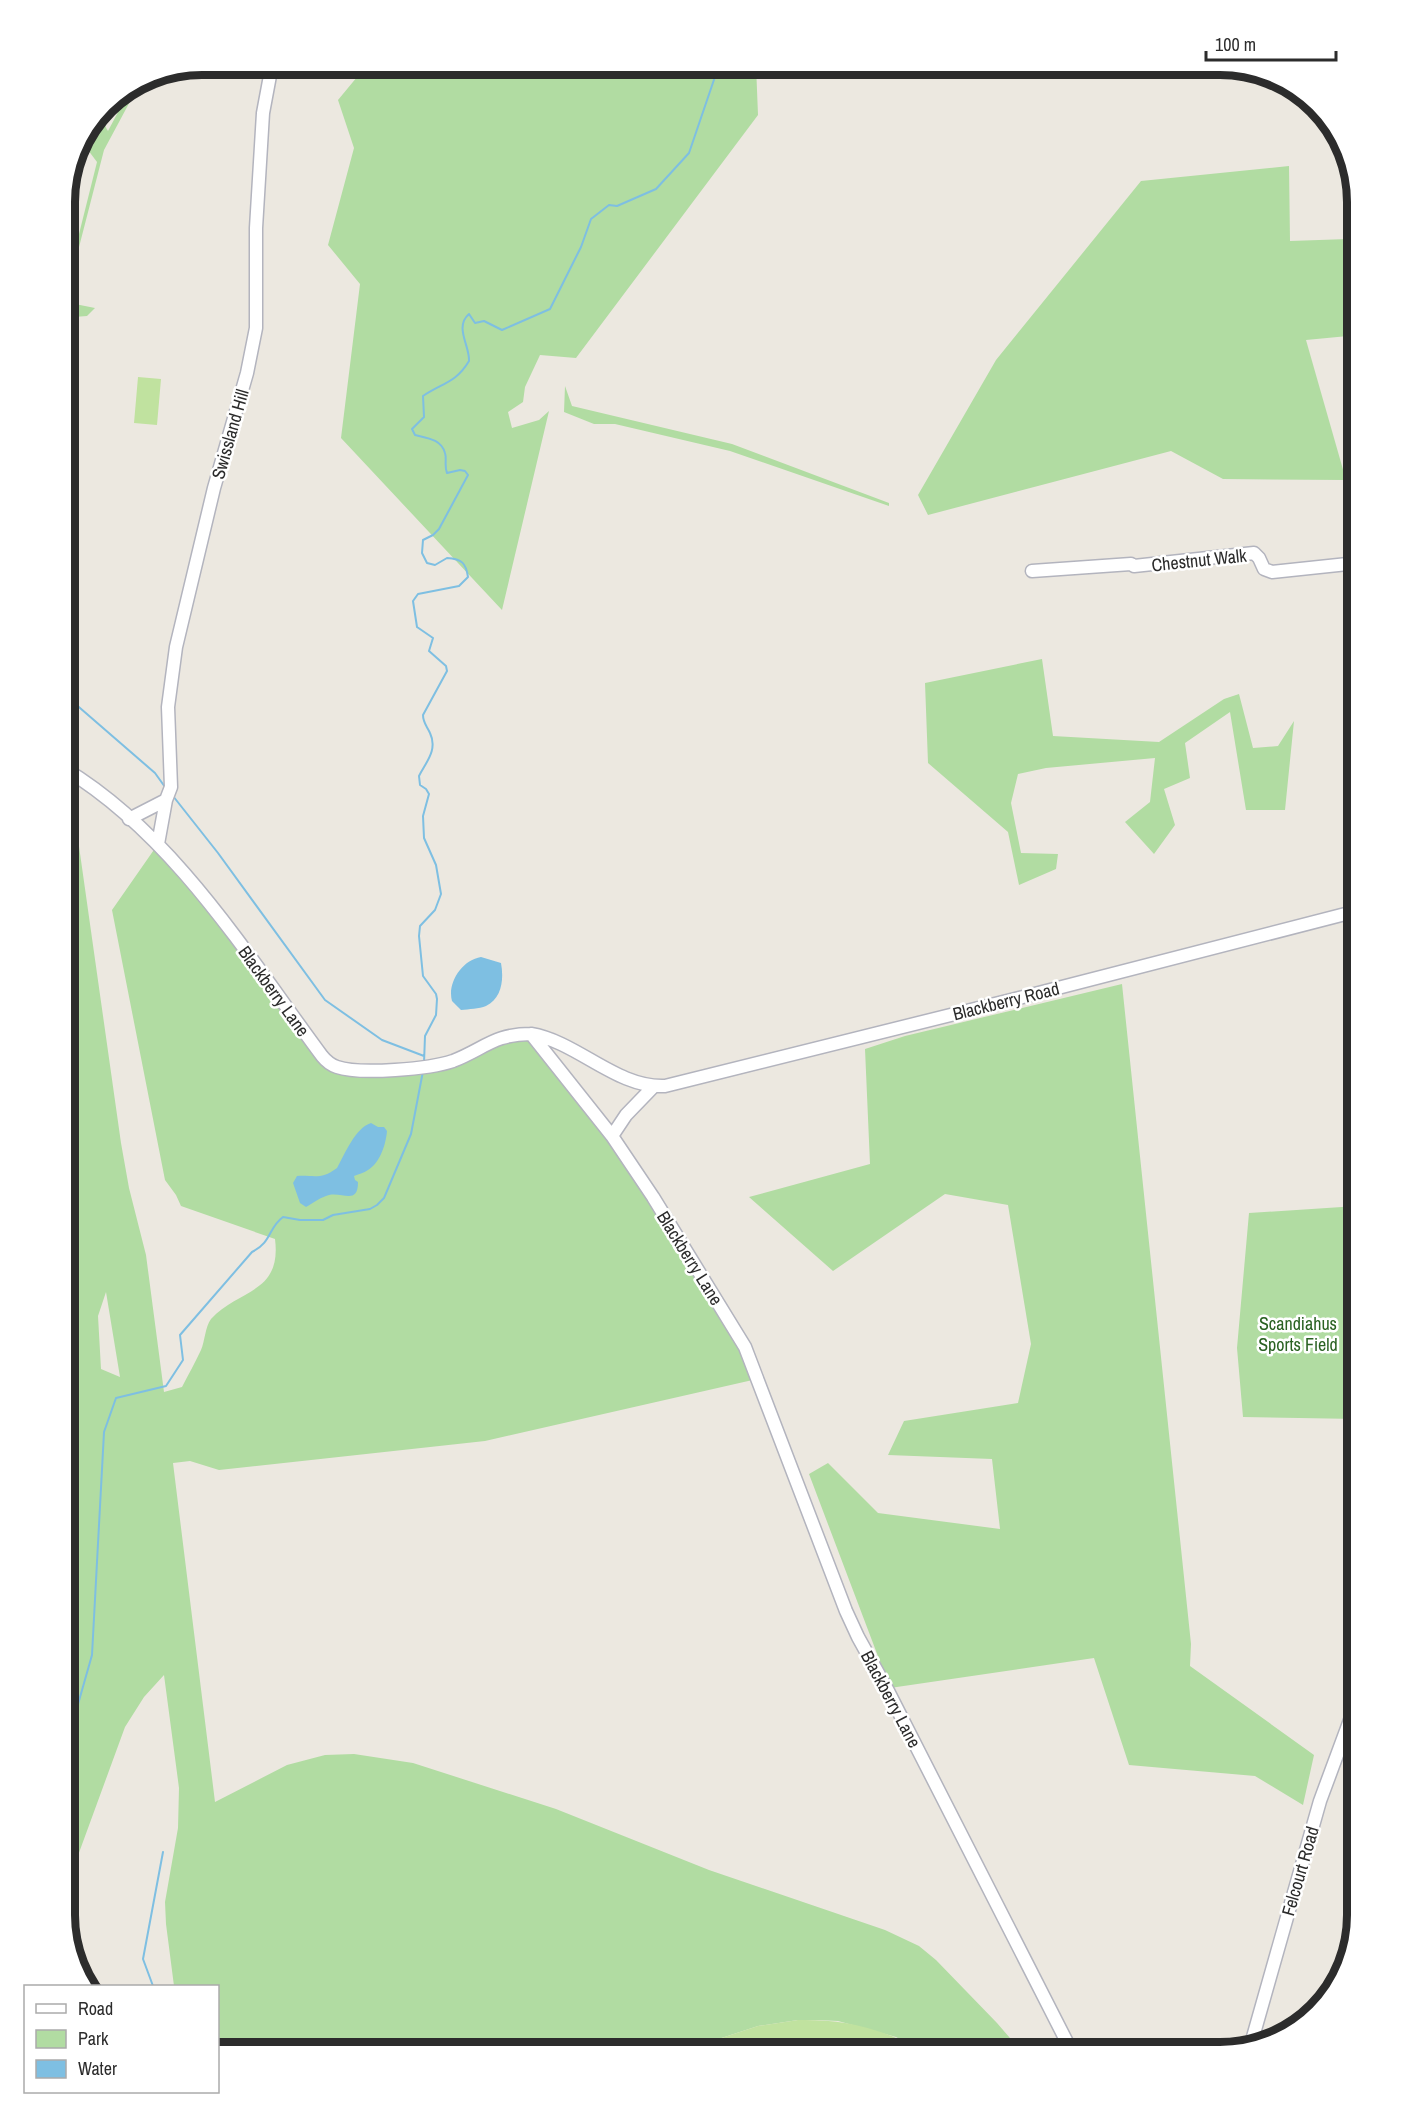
<svg xmlns="http://www.w3.org/2000/svg" width="1422" height="2117" font-family="'Archivo Narrow',sans-serif">
<rect width="100%" height="100%" fill="#ece8e0"/>
<!-- green -->
<path fill="#b1dca2" fill-rule="evenodd" d="M367 65H756L758 115 576 358 540 355 525 387 523 402 508 412 512 428 539 420 549 411 502 610 341 438 360 284 328 245 354 148 338 100Z
M141 81 104 150 69 286 75 304 95 308 87 316 74 317 65 322V290L97 162 88 150 81 156 65 221C65 180 83 138 105 105L113 99C107 110 100 120 108 131L126 97 123 93Z
M1289 166 1290 241 1348 239V336L1306 340 1346 480 1223 479 1171 451 928 515 918 495 996 360 1141 181Z
M565 386 572 406 732 444 889 503V506L730 451 615 424H594L564 412Z
M1042 659 1053 736 1159 742 1224 699 1239 694 1253 748 1278 746 1294 721 1285 810H1246L1230 712 1185 743 1190 778 1164 789 1175 825 1154 854 1125 822 1150 802 1155 758 1046 768 1018 774 1011 803 1021 853 1058 854 1056 869 1019 885 1008 832 928 763 925 683Z
M65 782 72 804 75 818 121 1143 129 1188 146 1255 164 1392 182 1387C188 1375 195 1363 201 1350 205 1341 205 1327 211 1319 238 1289 282 1294 275 1239L181 1206 176 1195 165 1180 112 910 158 844 328 1062 403 1070 531 1034 612 1136 757 1379 485 1441 219 1470 190 1461 173 1463 215 1802 287 1765 325 1755 354 1754 413 1763 556 1809 709 1870 885 1930 919 1946 936 1960 997 2023 1022 2052H923L896 2037 838 2021 818 2020H798L758 2026 679 2052H218V1986H174L166 1924 165 1902 178 1828 179 1788 164 1675 144 1697 125 1727 65 1891V1089L79 1111 77 1088 79 1063 65 975ZM106 1292 120 1377 101 1369 98 1316Z
M1122 984 1191 1644 1190 1666 1314 1755 1303 1805 1255 1776 1129 1765 1094 1658 890 1688 809 1474 828 1463 878 1513 1000 1529 992 1459 888 1455 904 1421 1018 1403 1031 1344 1008 1205 945 1194 833 1271 749 1197 870 1164 865 1049 905 1036Z
M1357 1206V1419L1243 1417 1237 1348 1249 1213Z
M794 2044 830 2045 862 2052H748Z"/>
<!-- pitch -->
<path fill="#c0e29f" d="M138 377 161 379 157 425 134 423Z
M798 2020C843 2019 884 2028 923 2052H862L830 2045 812 2044 776 2046 748 2052H679L758 2026Z"/>
<!-- water -->
<path fill="#7ebfe2" d="M481 957 501 963C504 979 502 998 486 1006 479 1009 469 1009 461 1010L452 1001C447 983 462 960 481 957Z
M371 1123 378 1127H384L387 1131C386 1144 380 1163 368 1170 364 1173 358 1174 354 1176L355 1180 358 1182C358 1205 343 1192 329 1195 321 1197 313 1203 306 1207L300 1203 293 1183 297 1176C315 1175 321 1180 337 1168 345 1154 355 1128 371 1123Z"/>
<g fill="none" stroke-linecap="round" stroke-linejoin="round">
<!-- stream -->
<path stroke="#7ebfe2" stroke-width="2" d="M65 695 155 773 165 787
M173 796 218 853 325 1000 382 1040 424 1056
M424 1063 425 1036 436 1015 437 999 436 994 423 976 419 936 420 926 435 910 441 894 436 865 424 838 423 816 429 794 426 789 420 785 419 776C426 762 438 750 430 733 427 726 423 723 423 715L447 671 446 666 429 651 433 638 417 627 413 601 418 594 459 586 468 577C466 563 462 559 447 558L435 565 427 563 422 553 423 540 433 535 439 529 468 475 465 471 460 470 447 473C444 466 447 459 445 453 441 439 427 438 415 435L412 429 424 417 423 396C442 383 456 383 469 361 470 346 454 327 469 314L475 323 484 321 502 330 550 309 581 247 591 219 609 205 617 206 656 189 689 153 719 65
M65 1750 92 1655 104 1432 116 1398 166 1386 183 1360 180 1335 252 1252C272 1242 268 1228 283 1217L300 1220H323L333 1215 370 1209 377 1205 384 1198 411 1134 423 1071
M153 1986 143 1959 163 1852"/>
<!-- minor casing -->
<g stroke="#b3b4be" stroke-width="15">
<path id="minor" d="M1032 571 1131 564 1134 566 1254 553 1259 558 1264 569 1272 572 1357 563
M65 769C174 835 247 955 322 1056 326 1061 331 1065 337 1067 360 1075 430 1069 453 1061 484 1049 494 1034 531 1034L612 1136 653 1197 745 1347 846 1611 858 1637 888 1691 1072 2052
M129 819 166 800
M158 844 166 800 171 787 168 707 176 647 214 488 247 373 256 328V228L263 113 272 65
M531 1034C578 1042 616 1088 665 1086L1019 998 1357 911
M612 1136 626 1115 654 1086
M1251 2044 1320 1801 1357 1701"/>
</g>
<!-- minor -->
<use href="#minor" stroke="#fff" stroke-width="12"/>
</g>
<g text-anchor="middle" dominant-baseline="central" stroke-width="5" stroke-linejoin="round" paint-order="stroke">
<!-- street labels -->
<g font-size="18" fill="#2c2c2c" stroke="#fff">
<text transform="translate(230 434) rotate(-74)">Swissland Hill</text>
<text transform="translate(1199 560) rotate(-6)">Chestnut Walk</text>
<text transform="translate(274 991) rotate(54)">Blackberry Lane</text>
<text transform="translate(1006 1001) rotate(-14)">Blackberry Road</text>
<text transform="translate(690 1258) rotate(58)">Blackberry Lane</text>
<text transform="translate(891 1699) rotate(62)">Blackberry Lane</text>
<text transform="translate(1300 1871) rotate(-74)">Felcourt Road</text>
</g>
<!-- park labels -->
<g font-size="18" fill="#2a6222" stroke="#fff">
<text x="1298" y="1323">Scandiahus<tspan x="1298" dy="21">Sports Field</tspan></text>
</g>
</g>
<!-- crop -->
<path d="M0 0H1422V2117H0ZM202 75H1220A127 127 0 0 1 1347 202V1915A127 127 0 0 1 1220 2042H202A127 127 0 0 1 75 1915V202A127 127 0 0 1 202 75Z" fill="#fff" fill-rule="evenodd"/>
<path fill="none" stroke="#2c2c2c" stroke-width="8" d="M202 75H1220A127 127 0 0 1 1347 202V1915A127 127 0 0 1 1220 2042H202A127 127 0 0 1 75 1915V202A127 127 0 0 1 202 75Z"/>
<!-- legend -->
<rect x="24" y="1985" width="195" height="108" fill="#ffffff" stroke="#ababab" stroke-width="1.5"/>
<rect x="36" y="2004" width="30" height="9" fill="#ffffff" stroke="#ababab" stroke-width="1.5"/>
<text x="78" y="2015" font-size="18" fill="#2c2c2c">Road</text>
<rect x="36" y="2030" width="30" height="18" fill="#b1dca2" stroke="#ababab" stroke-width="1.5"/>
<text x="78" y="2045" font-size="18" fill="#2c2c2c">Park</text>
<rect x="36" y="2060" width="30" height="18" fill="#7ebfe2" stroke="#ababab" stroke-width="1.5"/>
<text x="78" y="2075" font-size="18" fill="#2c2c2c">Water</text>
<!-- scale -->
<path d="M1206 51v9h130v-9" fill="none" stroke="#2c2c2c" stroke-width="3"/>
<text x="1215" y="51" font-size="18" fill="#2c2c2c" stroke="#ffffff" stroke-width="4.5" paint-order="stroke">100 m</text>
</svg>
